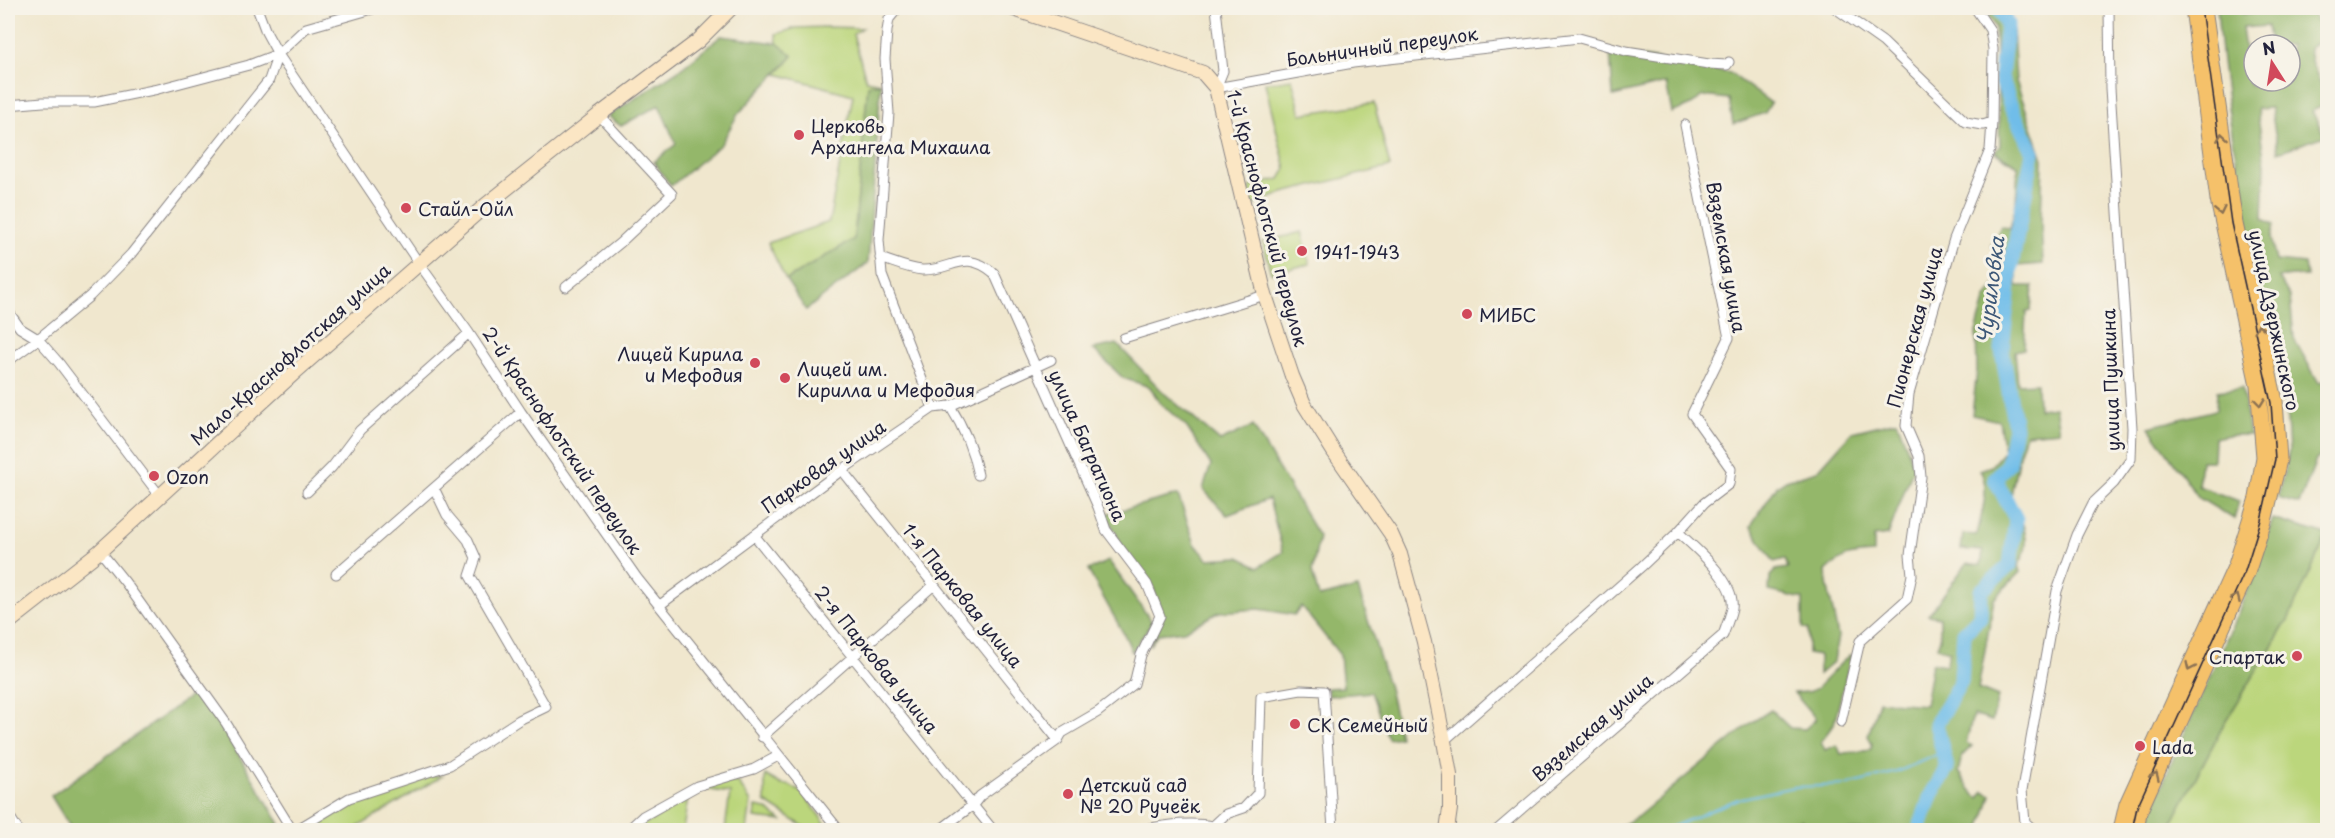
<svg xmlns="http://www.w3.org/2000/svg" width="2335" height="838" font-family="'Playpen Sans',sans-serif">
<rect width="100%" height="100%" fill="#f7f3e8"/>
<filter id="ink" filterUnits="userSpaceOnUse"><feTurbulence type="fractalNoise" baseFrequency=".0167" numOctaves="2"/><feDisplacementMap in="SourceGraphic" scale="12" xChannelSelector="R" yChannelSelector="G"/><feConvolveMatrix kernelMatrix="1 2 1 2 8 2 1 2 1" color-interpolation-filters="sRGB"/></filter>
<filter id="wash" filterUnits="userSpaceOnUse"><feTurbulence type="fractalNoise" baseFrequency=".008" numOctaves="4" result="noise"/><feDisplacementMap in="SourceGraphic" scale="24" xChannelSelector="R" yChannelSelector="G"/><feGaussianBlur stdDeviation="1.35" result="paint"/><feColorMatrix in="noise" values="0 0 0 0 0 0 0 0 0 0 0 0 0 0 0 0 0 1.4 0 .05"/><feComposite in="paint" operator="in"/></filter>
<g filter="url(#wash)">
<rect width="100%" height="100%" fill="#f0e7ce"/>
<!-- green -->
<path fill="#bbd67b" stroke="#6e7c5b" stroke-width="1.5" d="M827 27 862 28 853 34 866 80 881 83 868 85 854 239 786 280 768 243 829 222 853 95 777 74 793 56 777 43 776 34 796 28Z
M1292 79 1301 114 1374 103 1390 167 1283 193 1253 205 1249 187 1280 179 1286 169 1265 83Z
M1302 232 1310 264 1271 273 1263 242Z
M2327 535V830H2168L2224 724 2288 620Z
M431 775 442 776 353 830H309L330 815 347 806 373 800Z
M765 775 782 785H789L803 793 830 830H809L765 802Z
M725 781 738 782 751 802 747 830H725L730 793 698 788Z
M688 797 683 830H637L640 827Z
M756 807 766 809 782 821 755 818Z"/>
<!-- forest -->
<path fill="#94b76b" stroke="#5b6c53" stroke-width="1.5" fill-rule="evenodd" d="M1984 8H2008L2013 29 2016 81 2043 159 2041 222 2043 264 2017 266V286H2033L2031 311 2026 312 2024 349 2015 351 2018 384 2037 383 2038 409 2055 407 2059 431 2026 434 2019 455 2010 500C2023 517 2034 546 2018 565L2020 572 1994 599 1978 689 1998 697 1992 721 1973 715 1966 743 1972 746 1962 756 1958 772C1966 781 1969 793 1979 798L1984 791 1991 795 1980 830H1803L1802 820 1760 830H1614L1637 817 1752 722 1771 710 1790 728 1805 729 1816 719 1794 693 1809 692 1817 688 1849 655 1851 656 1834 724 1821 741 1825 750 1837 745 1841 754C1851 751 1862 753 1871 749L1872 743 1868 736 1879 701 1925 705 1932 663 1946 665 1950 651 1937 647 1940 639V617L1928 615 1967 563 1981 565 1983 551 1961 549 1963 534 1977 535C1981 514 1991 489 1980 470L1991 466 2004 451 1999 421 1972 415 1977 370 1976 332 1986 297 2001 277 2007 251 1991 246 2001 226 2010 229 2016 204 2018 166 1995 152 2000 146 1995 27Z
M2217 8H2242L2243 14 2268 10V8H2309L2327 36 2309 48 2311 61 2327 98V104L2312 111 2325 136 2278 152 2271 108 2257 109 2265 165 2263 218 2274 225 2271 238 2276 261 2305 264 2307 276H2292L2279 278 2290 297 2294 339 2319 383 2327 379V451L2316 460 2299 504 2278 498 2289 451 2287 420C2262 283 2227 147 2217 8ZM2267 26 2270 45H2290V81L2250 85 2242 28Z
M721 36 777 43 793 56 738 114 721 144 671 186 654 162 676 144 659 105 621 126 608 116 682 68Z
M1610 51 1730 73 1771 103 1765 113 1733 124 1729 99 1702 96 1693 104 1672 113 1666 83 1613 96Z
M881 83 868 263 806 310 786 280 854 239 868 85Z
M1117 344 1164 393 1220 441 1253 426 1319 537 1312 572 1319 597 1358 588 1389 688 1400 737 1388 739 1371 692 1328 696 1327 688 1343 687 1340 655 1301 606 1295 615 1259 609 1219 612 1184 631 1158 634 1149 646 1162 617 1153 586 1126 553 1106 514 1178 495 1195 544 1208 559 1239 557 1259 567 1283 552 1269 499 1227 515 1203 489 1211 465 1186 426 1160 403 1150 387 1123 378 1093 349Z
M2242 388 2250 435H2229L2214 438 2213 461H2201L2198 486 2239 501 2234 519 2199 498 2149 427 2216 410 2217 391Z
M1897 421 1914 466 1888 535 1874 537V553C1851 554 1843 555 1826 571L1827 583 1838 636 1834 661 1819 674V656L1808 654V629L1803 628V599L1769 591 1770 576 1776 570 1788 568 1785 559 1774 562 1751 527 1753 522 1777 486 1786 480 1817 471 1852 432Z
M2273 519 2327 535 2288 620 2224 724 2168 830H2146L2166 775 2241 606Z
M1109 561 1152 622 1132 652 1126 638 1088 570Z
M195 693 222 727 280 824 270 830H72L51 796Z"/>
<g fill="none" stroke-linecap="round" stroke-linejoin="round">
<!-- stream -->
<path stroke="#6fbde9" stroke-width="2" d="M1665 830 1738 799 1794 787 1848 785 1897 772 1943 752"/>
<!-- river -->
<path stroke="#6fbde9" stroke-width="15" d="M1919 830 1931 795 1947 768 1936 724 1961 681 1964 633 1980 617 1981 591 2010 565 2016 519 1995 479 2008 463 2015 428 2002 350 2011 266 2033 152 2011 107 2001 77 2007 24 1998 8"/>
</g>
</g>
<g filter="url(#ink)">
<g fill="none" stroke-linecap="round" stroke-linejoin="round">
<!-- street casing -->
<g stroke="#898484" stroke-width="11">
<path id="street" d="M257 8 266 32 278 54 418 262 469 333 521 412 637 578 839 830
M1835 8 1883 42 1966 122 1983 125 1992 122 1990 150 1954 239 1909 394 1906 426 1919 456 1921 477 1910 555 1912 575 1907 599 1860 641 1841 722
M1975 8 1990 30 1993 49 1992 122
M1216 88 1353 63 1579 38 1626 51 1709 64 1727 65 1729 62
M1216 88 1223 71 1216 8
M8 105 43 102H94L158 89 249 65 278 54
M880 258C893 262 909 269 922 270 953 271 963 248 994 273L1098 507 1106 530 1147 584 1160 616 1141 655 1134 684 1098 712 1062 733 1058 740 980 796 973 805 940 830
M566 287 620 243 672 194 599 115
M8 311 20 328 38 339 59 363 160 496
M1124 338 1265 295
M8 361 38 339 90 296 131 254 269 80 278 54 306 28 376 8
M950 406C964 428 973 450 978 475
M933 408 950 406 1051 360
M842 470 1058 740
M307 492 332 467 360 430 469 333
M754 535 993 830
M100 551 125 582 226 723 292 830
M336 574 434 488
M660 605 842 470 933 408 882 275 879 240 889 113 885 59 887 31 889 19 898 8
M762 737 934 585
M1444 741 1641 567 1678 532 1704 503 1729 484 1731 469 1692 414 1729 338 1685 125
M8 814 18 830
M1213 826 1226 814 1244 808 1258 793 1261 697 1301 690 1324 691 1333 830
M296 830 349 798 450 765 519 720 546 707 470 576 476 558 468 540 447 515 434 488 521 412
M628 830 643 816 697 786 754 769 778 756
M1139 830C1164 826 1188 821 1213 826L1216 830
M1497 830 1723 635C1726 627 1730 617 1732 608 1736 581 1695 548 1678 532
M2034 830 2025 822 2022 790 2057 591 2077 535 2093 503 2114 483 2131 459 2132 428 2110 88 2109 8"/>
</g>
<!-- secondary casing -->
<g stroke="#898484" stroke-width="16">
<path id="secondary" d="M1011 8 1203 73 1216 88 1265 295 1292 376 1304 404 1334 452 1391 534 1400 554 1424 642 1444 741 1450 775V809L1447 830
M8 623 100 551 294 373 486 205 599 115 698 41 731 8"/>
</g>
<!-- primary casing -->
<g stroke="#898484" stroke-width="17">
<path id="primary" d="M2121 830 2127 804 2236 565 2257 498 2264 457 2258 385 2218 200 2193 8
M2136 830 2139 812 2247 573 2264 521 2279 460 2275 401 2235 224 2204 8"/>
</g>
<!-- street -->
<use href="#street" stroke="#fff" stroke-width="9"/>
<!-- secondary -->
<use href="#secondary" stroke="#fbe6c4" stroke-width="14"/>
<!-- primary -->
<use href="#primary" stroke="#f5c16b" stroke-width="15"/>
<!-- tram -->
<path stroke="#22223b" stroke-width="1.5" d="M2132 830 2137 807 2245 571 2261 520 2275 459 2271 403 2231 223 2201 8"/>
</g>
<!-- one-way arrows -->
<defs><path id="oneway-chevron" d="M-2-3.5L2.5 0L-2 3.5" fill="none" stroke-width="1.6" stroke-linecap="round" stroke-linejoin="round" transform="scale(1.5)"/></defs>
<g stroke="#8c7253">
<use href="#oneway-chevron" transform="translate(2222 137) rotate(-99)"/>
<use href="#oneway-chevron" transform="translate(2220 211) rotate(78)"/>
<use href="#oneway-chevron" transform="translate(2259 328) rotate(-103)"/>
<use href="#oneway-chevron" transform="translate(2260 402) rotate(83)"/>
<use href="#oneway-chevron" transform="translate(2236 598) rotate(-66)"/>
<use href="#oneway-chevron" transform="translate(2190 667) rotate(115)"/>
<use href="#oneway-chevron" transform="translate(2155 776) rotate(-66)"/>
</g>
</g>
<!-- markers -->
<g fill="#d1495b" stroke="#f7f3e8" stroke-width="2">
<circle cx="799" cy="135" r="6"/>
<circle cx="406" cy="208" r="6"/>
<circle cx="1302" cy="251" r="6"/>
<circle cx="1467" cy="314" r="6"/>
<circle cx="755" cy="363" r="6"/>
<circle cx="785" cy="378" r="6"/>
<circle cx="154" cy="476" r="6"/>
<circle cx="2297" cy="656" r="6"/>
<circle cx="1295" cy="724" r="6"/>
<circle cx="2140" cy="746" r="6"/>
<circle cx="1068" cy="794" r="6"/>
</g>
<g text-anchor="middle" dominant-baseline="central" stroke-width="6" stroke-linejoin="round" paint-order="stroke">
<!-- street labels -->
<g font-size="18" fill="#22223b" stroke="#f7f3e8">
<text transform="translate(1382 46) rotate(-8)">Больничный переулок</text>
<text transform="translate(1268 218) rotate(75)">1-й Краснофлотский переулок</text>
<text transform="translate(1727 257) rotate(80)">Вяземская улица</text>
<text transform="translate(2275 320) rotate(78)">улица Дзержинского</text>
<text transform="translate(1914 327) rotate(-75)">Пионерская улица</text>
<text transform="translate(290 354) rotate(-42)">Мало-Краснофлотская улица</text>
<text transform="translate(2110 380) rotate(-92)">улица Пушкина</text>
<text transform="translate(563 440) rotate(56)">2-й Краснофлотский переулок</text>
<text transform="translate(1088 445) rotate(66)">улица Багратиона</text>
<text transform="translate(823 466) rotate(-35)">Парковая улица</text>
<text transform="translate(963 595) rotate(51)">1-я Парковая улица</text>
<text transform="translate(877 659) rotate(51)">2-я Парковая улица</text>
<text transform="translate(1592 727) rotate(-41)">Вяземская улица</text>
</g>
<!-- poi labels -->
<g font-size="18" fill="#22223b" stroke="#f7f3e8" text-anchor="start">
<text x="811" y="125">Церковь<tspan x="811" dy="21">Архангела Михаила</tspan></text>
<text x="418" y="208">Стайл-Ойл</text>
<text x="1314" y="251">1941-1943</text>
<text x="1479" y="314">МИБС</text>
<text x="743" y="353" text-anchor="end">Лицей Кирила<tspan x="743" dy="21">и Мефодия</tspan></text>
<text x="797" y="368">Лицей им.<tspan x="797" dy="21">Кирилла и Мефодия</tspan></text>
<text x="166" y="476">Ozon</text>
<text x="2285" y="656" text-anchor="end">Спартак</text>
<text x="1307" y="724">СК Семейный</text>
<text x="2152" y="746">Lada</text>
<text x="1080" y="784">Детский сад<tspan x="1080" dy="21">№ 20 Ручеёк</tspan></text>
</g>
<!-- water labels -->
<g font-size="20" font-style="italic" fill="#3d5878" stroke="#f7f3e8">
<text transform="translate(1990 290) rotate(-83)">Чуриловка</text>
</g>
</g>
<!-- margin -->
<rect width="2335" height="838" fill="none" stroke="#f7f3e8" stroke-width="30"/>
<!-- north arrow -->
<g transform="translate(2272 63) rotate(348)"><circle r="28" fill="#f7f3e8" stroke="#a29fa3" stroke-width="1.5"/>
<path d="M0-4.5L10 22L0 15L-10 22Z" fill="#d1495b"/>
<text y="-9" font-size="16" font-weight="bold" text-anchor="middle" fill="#22223b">N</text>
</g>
</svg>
